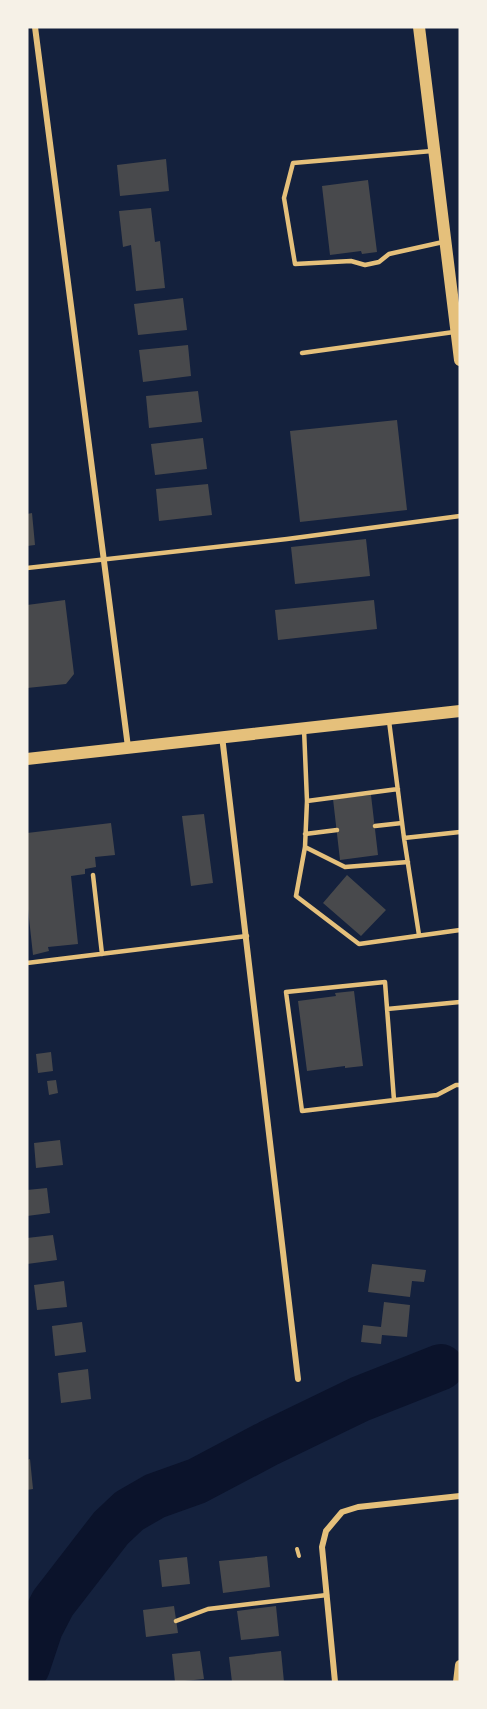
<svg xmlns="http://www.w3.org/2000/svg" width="487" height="1709" font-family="Figtree,sans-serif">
<rect width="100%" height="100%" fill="#14213d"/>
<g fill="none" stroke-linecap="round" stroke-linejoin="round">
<!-- river -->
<path stroke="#0b132b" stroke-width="46" d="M27 1667 40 1628 53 1603 111 1528 129 1511 155 1496 197 1481 269 1443 360 1399 441 1367"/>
</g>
<!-- building -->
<path fill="#48494c" d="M166 159 169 191 120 196 117 165Z
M368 180 377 252 362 254 361 251 330 255 322 186Z
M151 208 155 242 160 241 165 288 136 291 131 245 123 247 119 211Z
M183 298 187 330 138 335 134 304Z
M188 345 191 376 143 382 139 350Z
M198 391 202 422 149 428 146 396Z
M397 420 407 510 300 522 290 431Z
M203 438 207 469 155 475 151 444Z
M208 484 212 515 159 521 156 489Z
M32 513 35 545 27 546V514Z
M366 539 370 576 295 584 291 547Z
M65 600 74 674 66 684 27 688V605Z
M374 600 377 629 278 640 275 610Z
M371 795 378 855 340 860 333 799Z
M204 814 213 883 191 886 182 816Z
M111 823 115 855 95 857 96 867 85 869V874L71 876 78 944 48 947 49 951 33 955 27 900V833Z
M347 875 386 910 361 936 323 903Z
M354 991 363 1066 345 1068V1066L307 1071 298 1001 336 996 335 993Z
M51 1052 53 1071 38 1073 36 1054Z
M56 1080 58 1093 49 1095 47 1081Z
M60 1140 63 1165 36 1168 34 1143Z
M47 1188 50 1213 27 1216V1190Z
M53 1235 57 1260 27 1264V1238Z
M372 1264 426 1270 424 1282 412 1281 410 1297 368 1292Z
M64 1281 67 1307 37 1310 34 1285Z
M384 1302 410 1305 407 1337 382 1335 381 1344 361 1342 363 1325 381 1327Z
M82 1322 86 1352 55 1356 52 1326Z
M88 1369 91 1399 61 1403 58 1373Z
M30 1459 33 1489 27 1490V1460Z
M267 1556 270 1587 223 1593 219 1561Z
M187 1557 190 1584 162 1587 159 1560Z
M174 1606 178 1633 146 1637 143 1610Z
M276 1606 279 1636 241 1640 237 1611Z
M200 1651 204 1679 175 1682 172 1654Z
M281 1651 284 1682H232L229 1657Z"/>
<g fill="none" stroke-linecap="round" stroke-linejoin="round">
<!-- path -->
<path stroke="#e5c07b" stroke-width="4" d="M297 1549 299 1556"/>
<!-- service -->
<path stroke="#e5c07b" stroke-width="4.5" d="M432 151 293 163 284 198 295 264 351 261 365 265 379 262 389 254 443 242
M302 353 454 332
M27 568 287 539 460 516
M389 721 404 838 460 832
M307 801 398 789
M375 826 402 823
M305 834 337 830
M404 838 419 935
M305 847 345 867 408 862
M93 875 102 954
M296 896 359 944 460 930
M296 896 305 847 307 801 304 729
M27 963 247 936
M387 1009 460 1002
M394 1100 385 982 286 992 302 1111 437 1095 456 1085H460
M176 1621 208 1609 327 1595"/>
<!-- minor -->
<path stroke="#e5c07b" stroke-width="6" d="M35 27 128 747
M222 736 298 1379
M335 1682 322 1547 326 1531 342 1512 358 1507 460 1496"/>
<!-- tertiary -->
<path stroke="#e5c07b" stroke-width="10" d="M458 1682 460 1665"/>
<!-- secondary -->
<path stroke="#e5c07b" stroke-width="12" d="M419 27 460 360
M27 759 460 711"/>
</g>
<!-- border -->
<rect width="487" height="1709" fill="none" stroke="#f6f1e7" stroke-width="57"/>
</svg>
